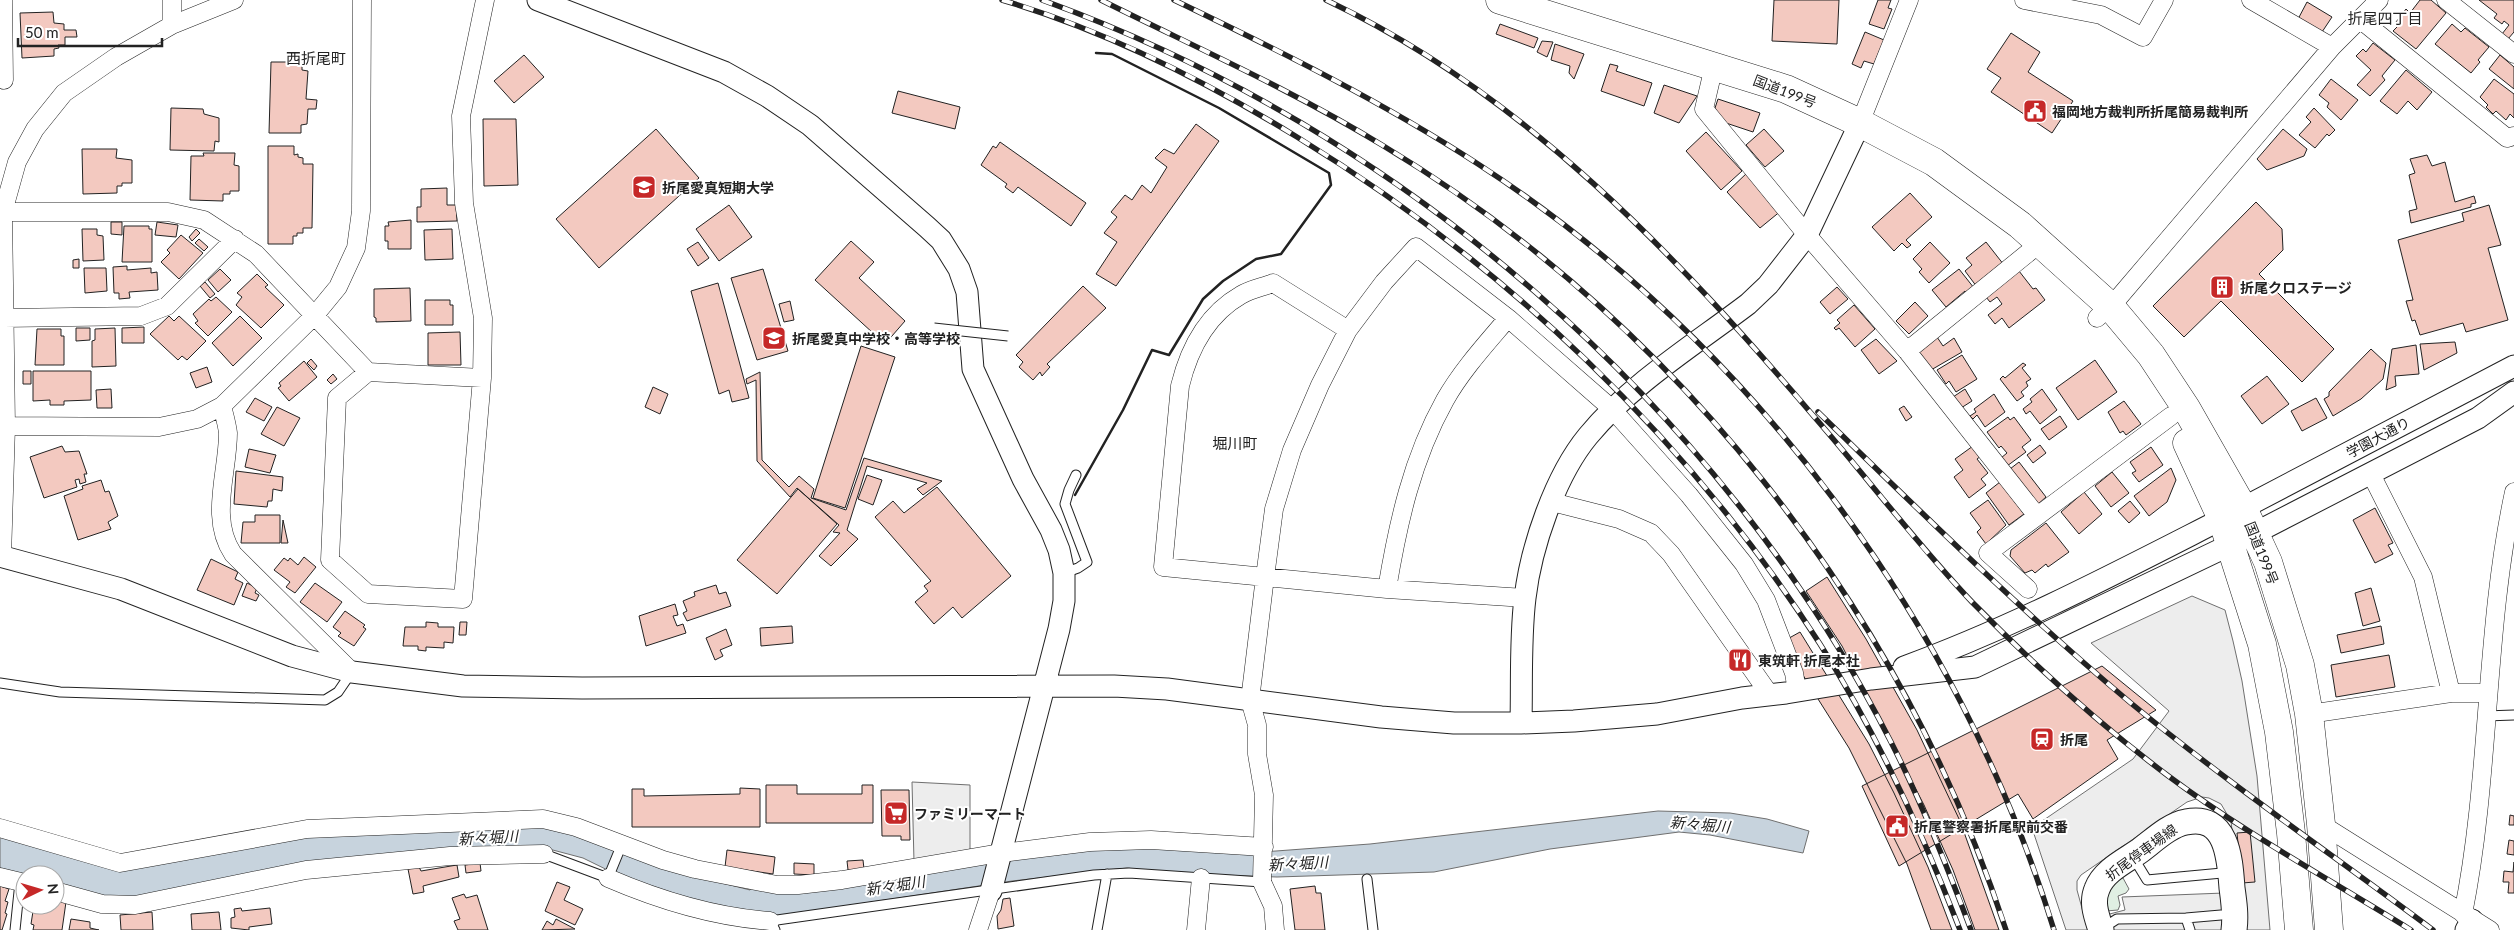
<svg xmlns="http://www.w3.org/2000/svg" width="2514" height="930" font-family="Lato,'Noto Sans JP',sans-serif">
<rect width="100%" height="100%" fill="#fff"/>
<!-- green -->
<path fill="#e0efe3" stroke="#6f6f6f" d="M2120 877 2123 878 2129 889 2126 893 2118 896 2120 905 2118 910 2106 911 2107 892Z"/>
<!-- parking -->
<path fill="#ededed" stroke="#6f6f6f" d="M2192 596 2225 610 2233 641 2242 681 2257 776 2270 930H2242L2231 821 2221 804 2209 798 2202 797 2187 802 2081 875 2077 881V890L2088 930H2066L2032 828 2133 759 2169 711 2091 643Z
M912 782 970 785V854L914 862Z
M2224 893 2225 930H2106L2102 916 2125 910 2122 897Z"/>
<!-- water -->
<path fill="#c7d3dd" stroke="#6f6f6f" d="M1658 811 1730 813 1767 819 1809 831 1803 853 1710 835 1679 832 1550 849 1434 872 1277 877 1164 873 1127 868 1012 881 778 916 751 914 717 907 636 884 583 858 549 849 514 846 304 863 175 894 117 900 55 882V875H26L0 868V837L119 869 294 836 529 824 570 830 610 849 671 870 750 890 752 886 1139 845 1243 853 1276 851 1370 844Z"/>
<!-- building -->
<path fill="#f3c9c0" stroke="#222" d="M1774 0H1839L1837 44 1772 41Z
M1878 0H1891L1888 8 1892 9 1884 29 1869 24Z
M2420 0H2431L2446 13 2416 49 2393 31 2399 25 2396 22 2406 9 2410 13Z
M2479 0H2514V32L2508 39 2502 34 2509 25 2504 21 2502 24 2494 18 2497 14Z
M2307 2 2332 17 2320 35 2297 21Z
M53 12 54 23 64 24V30H76L77 37H65V45H58L59 48 54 49V56L22 58 20 13Z
M1500 24 1538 38 1534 48 1496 34Z
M2452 24 2461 32 2465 28 2489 47 2478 60 2480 62 2471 73 2435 44Z
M1865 32 1884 40 1874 64 1864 61 1861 68 1852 64Z
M2011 33 2040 52 2028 72 2073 101 2052 133 1991 92 2001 78 1987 69Z
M1542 41 1553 42 1547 57 1537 52Z
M2373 43 2395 60 2382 76 2385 80 2370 96 2357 85 2371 70 2356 56 2363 49 2366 52Z
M1555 44 1584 54 1574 79 1569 73 1570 66 1551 60Z
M524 55 544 77 514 103 494 81Z
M2500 55 2514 67V89L2489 69Z
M271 62H302V70L308 71 306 99 317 100 316 109H308L307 124 301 125V133H269Z
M1610 64 1618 66 1616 71 1652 83 1644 106 1601 91Z
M2406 70 2432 92 2417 110 2408 101 2397 114 2380 101Z
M2331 79 2358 100 2341 120 2327 107 2329 103 2319 95Z
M2494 79 2514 94V118L2510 114 2506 120 2496 111 2493 114 2486 107 2488 105 2480 97Z
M1664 85 1697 96 1679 123 1654 113Z
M898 91 960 107 955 129 892 113Z
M1718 99 1760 113 1753 132 1723 122 1715 108Z
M171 108 203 109 204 114 219 118V142L215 141 214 151 170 150Z
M2314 108 2335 130 2329 136 2327 134 2315 148 2299 135 2311 122 2306 117Z
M483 119H516L518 185 484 186Z
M1196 124 1219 141 1116 286 1096 274 1117 242 1104 233 1117 217 1111 212 1125 195 1132 200 1142 185 1151 193 1167 167 1155 158 1164 149 1174 154Z
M656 129 699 178 599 268 556 219Z
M1764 129 1784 151 1765 167 1746 145Z
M2283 129 2307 149 2304 156 2267 170 2257 159Z
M1706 132 1742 171 1721 190 1686 151Z
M1000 142 1086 203 1071 226 1018 187 1013 193 1005 187 1007 184 981 165 993 146 996 148Z
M268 146H294V155L298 154V157L303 158V164H313L312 228H303V233H297V236H293V244H268Z
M82 149H117L116 158 132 160V183H122V186H117V193L83 194Z
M203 153H235L234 165 239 166V191H230V194H223V201L190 200 191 156H204Z
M2427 155 2432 166 2445 162 2455 202 2474 196 2476 203 2471 204V207L2411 223 2409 211 2417 209 2409 175 2415 173 2410 159Z
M1748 172 1782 210 1760 228 1727 192Z
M447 188V205H456L457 221 417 222V207H421V189Z
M1910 193 1932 217 1906 240 1911 245 1907 248 1902 243 1894 251 1872 227Z
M2256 202 2282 229 2283 250 2259 274 2334 349 2302 382 2221 301 2184 337 2153 306Z
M729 205 752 237 719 261 696 229Z
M2489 205 2501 245 2488 248 2508 320 2466 332 2463 323 2420 335 2415 320 2412 321 2406 301 2413 300 2398 240 2464 221 2462 213Z
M411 220V249H388V241H385V226H389L388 222Z
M111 222H122V235L111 234Z
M157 222 178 225 176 237 155 235Z
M124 226H149V229H152V262H122Z
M82 229H97V235L103 236 104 260 83 261Z
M196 229 200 233 192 241 189 237Z
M452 229 453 259 425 260 424 230Z
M181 235 203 253 179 279 161 262 170 253 167 250Z
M199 239 208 247 204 251 195 243Z
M851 241 874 262 859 278 905 321 885 344 815 280Z
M698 242 709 258 698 266 687 249Z
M1930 242 1950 263 1929 283 1919 272 1922 269 1913 259Z
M1986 242 2004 265 1977 287 1965 271 1972 265 1966 258Z
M79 259V268H73V260Z
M127 266V270L151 268V273L157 272 158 290 129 292 130 298 119 299V293H114L113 267Z
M84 268H106L107 291 85 293Z
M220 269 231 280 218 292 208 280Z
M763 269 788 351 757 360 731 278Z
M1959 269 1974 288 1966 294 1965 291 1946 307 1932 290Z
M2019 271 2033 289 2036 288 2045 300 2009 328 2002 318 1995 324 1988 315 2002 304 1997 297 1990 302 1986 297Z
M257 274 268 285 265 287 284 305 261 328 236 305 242 297 237 293Z
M205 282 215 294 210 298 200 286Z
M718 283 749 398 732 402 729 390 719 394 691 291Z
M1083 286 1106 308 1047 364 1050 367 1042 376 1040 372 1033 380 1019 367 1023 362 1016 355Z
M1837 287 1848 299 1830 314 1820 302Z
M410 288 411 321 376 322V318L374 317V289Z
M216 297 232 312 208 336 195 323 198 321 193 314 209 299 211 301Z
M425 300H450V305H453V325H425Z
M790 301 794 320 784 322 779 304Z
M1915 302 1928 316 1909 334 1896 321Z
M1854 305 1875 329 1855 347 1839 328 1836 330 1834 328 1840 323 1837 320Z
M169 316 174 321 179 316 206 341 187 360 182 356 178 360 150 334Z
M240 316 262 338 233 366 212 343Z
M144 327V343H122V328Z
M76 328H90V340L76 341Z
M115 328 116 366 92 367V341L95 340V329Z
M37 329H61V336H64V365H35Z
M460 332 461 365H428V333Z
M1937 337 1943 346 1954 338 1962 352 1931 370 1918 350Z
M1876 339 1897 361 1879 374 1861 350Z
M2455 342 2457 353 2424 370 2420 344Z
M2416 345 2419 374 2395 376 2396 386 2386 390 2392 349Z
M861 346 895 357 845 508 813 498Z
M2371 349 2386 363 2383 379 2361 399 2333 416 2324 399 2329 396V392Z
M1962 355 1977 379 1956 392 1949 381 1946 384 1937 370Z
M311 359 317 366 314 370 307 363Z
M2095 360 2117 392 2078 420 2056 388Z
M304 361 317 377 289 401 278 388 281 386 279 383Z
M2023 363 2026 365 2022 368 2031 379 2026 382 2028 386 2021 392 2024 396 2017 401 2000 379 2003 376 2005 378Z
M207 367 212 382 196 388 190 373Z
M23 371H31V384H23Z
M33 371H91V400L64 401V405H50V400L33 401Z
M760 372 762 460 789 487 799 476 814 489 811 498 846 510 864 458 942 481 923 495 917 489 927 483 867 466 847 530 858 539 831 566 819 556 840 533 833 532 839 525 797 488 790 497 757 461 756 380 747 384 746 379Z
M333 374 337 379 331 384 327 380Z
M2267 376 2289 404 2262 424 2241 396Z
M653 387 668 394 660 414 645 407Z
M111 389 112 408H97L96 390Z
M1965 389 1972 401 1961 408 1953 397Z
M2042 389 2057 410 2040 424 2030 411 2026 414 2023 409 2032 402 2030 399Z
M1994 394 2005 412 1985 427 1977 415 1973 419 1970 416 1976 412 1974 409Z
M255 398 272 407 264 421 246 412Z
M2316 398 2327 418 2302 431 2291 411Z
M2124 401 2141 424 2126 435 2123 431 2120 433 2108 412Z
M1904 406 1912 417 1906 421 1899 409Z
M277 407 300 418 284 446 261 434Z
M2060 416 2067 427 2049 440 2041 429Z
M2008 417 2010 420 2014 417 2031 440 2022 447 2026 452 2007 466 2001 458 2007 453 2001 446 1999 448 1987 432Z
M2040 445 2046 453 2033 463 2027 455Z
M62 446 65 452 79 451 87 474H84L86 482 80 484 79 479 75 480 77 487 44 498 30 457Z
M1973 446 1981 456 1977 459 1988 473 1981 479 1986 485 1969 498 1954 477 1963 470 1955 459Z
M2151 447 2163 465 2139 482 2132 473 2136 471 2130 462Z
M249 449 276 455 270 473 245 467Z
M2019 462 2046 497 2037 505 2010 469Z
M2171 468 2176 480 2167 502 2149 516 2134 496Z
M236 471 283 477 282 491 273 489 272 501H268L267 507 234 504Z
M2112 472 2129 493 2111 507 2095 486Z
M867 475 882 480 873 505 858 499Z
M101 480 105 492 109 491 118 516 108 522 111 529 78 540 64 496 83 489 82 486Z
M2000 482 2024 514 2009 525 1986 493Z
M937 487 1011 576 962 618 953 607 934 624 915 602 928 591 924 586 931 581 875 517 893 501 904 513Z
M798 489 837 524 777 594 737 560Z
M2084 492 2102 514 2079 534 2061 512Z
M1988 500 2006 525 1986 544 1977 532 1981 528 1970 513Z
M2130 501 2140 513 2129 523 2118 511Z
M2375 508 2393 543 2388 545 2393 554 2375 563 2353 520Z
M255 515H280V543H241L243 522H255Z
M283 520 288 543H281Z
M2046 523 2069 552 2048 567 2046 564 2035 573 2032 570 2025 573 2010 556 2011 550Z
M304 557 316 567 295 593 286 587 290 582 274 570 284 558 288 561 290 558 298 565Z
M211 559 238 572 235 579 243 583 234 605 197 590Z
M1827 577 1866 639 1917 730 1960 821 1999 930H1975L1953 870 1924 805 1842 646 1806 591Z
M247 583 257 588 255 593 259 595 256 601 242 596Z
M315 583 342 602 327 622 300 602Z
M716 585 719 594 726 592 731 606 687 621 683 613 687 611 683 601 695 596 694 592Z
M2371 588 2380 621 2363 626 2355 593Z
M675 604 678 615 673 616 677 626 683 624 686 633 646 646 639 616Z
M345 611 365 625 363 627 366 629 354 646 338 636 341 633 333 627Z
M426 622 438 623V627H454L453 643 444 642V648L426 647V651L418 650V646H403L405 627H426Z
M460 622H467L466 635H459Z
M792 626 793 643 761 646 760 628Z
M2381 626 2384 644 2341 653 2337 635Z
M726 629 732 645 720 650 723 656 715 660 706 638Z
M1800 632 1869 744 1894 793 1928 867 1952 930H1931L1907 864 1849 748 1782 642Z
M2389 655 2395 687 2336 697 2331 665Z
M2102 666 2156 710 2107 740 2118 759 2033 819 2018 794 1899 866 1862 786Z
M766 785H797V794H862V785H873V823H766Z
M740 788 760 789V827H632V789H644V796L740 794Z
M881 790H909L910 840H901V836H882Z
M2510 815 2514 816V825H2509Z
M2250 832 2255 882 2242 883 2237 833Z
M2509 840 2514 841V855L2507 854Z
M727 850 775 857 773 874 725 867Z
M863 860 864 869 848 870 847 861Z
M2514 862V893H2508L2509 882H2503L2504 871 2513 872Z
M480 863 481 871 466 873 465 865Z
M794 863 814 864V875L794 874Z
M457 865 459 877 423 886 424 892 413 894 408 869 419 867 421 871Z
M557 882 570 887 564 900 583 909 575 925 545 911Z
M0 886 9 889 5 901 8 902 5 913 7 914 2 930H0Z
M1315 886 1316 893H1321L1325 930H1295L1290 889Z
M464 894 466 898 477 895 488 930H458L454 921 460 919 452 898Z
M1010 898 1014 926 998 929 997 916 1001 910 1003 899Z
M55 901 66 902 62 930H33L34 925 31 924 34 905H55Z
M241 908 242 911 270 908 272 924 249 927V930L231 928V918L235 917 234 909Z
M152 912 153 930H121L120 915Z
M219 912 221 930H192L191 914Z
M71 919 90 922V928L99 930H69Z
M556 919 575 929 542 930 547 921 553 925Z"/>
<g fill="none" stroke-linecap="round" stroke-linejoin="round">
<!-- service casing -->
<g stroke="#222" stroke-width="11">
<path id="service" d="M1064 573 1078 568 1087 562 1065 504 1069 490 1076 475
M0 683 60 692 325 700 338 692 351 673
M2485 716 2514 715
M544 854 608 878 622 844
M2133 857 2147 880 2222 873 2229 869
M1367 879 1373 930
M2186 918 2190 930
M2103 928 2117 919 2186 918 2221 915
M15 930 20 882
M775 930 770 921 1094 875 1129 873 1262 882
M1097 930 1107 874"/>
</g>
<!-- minor casing -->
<g stroke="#222" stroke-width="19">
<path id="minor" d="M3 0 4 80
M172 0V25
M2024 0 2101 15 2143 37 2164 0
M2251 0 2332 47
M2446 0 2514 54
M2361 20 2507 138 2514 136
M1714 66 1704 109 1807 235 1907 351 2037 516
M1860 123 1909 0
M3 212H168L204 220 256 254 368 372 482 378
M4 318 141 316 167 306 235 239
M2097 318 2120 296 2332 47 2379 0
M1348 330 1273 283C1263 287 1250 289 1241 295 1206 315 1189 349 1180 386L1163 567 1265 577 1274 509 1292 450 1320 385 1348 330 1384 282 1416 247 1508 318 1612 409 1689 495 1744 564 1766 600 1794 673 1797 691
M1907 351 2039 244
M368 372 337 398 330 560 368 594 463 599 482 378 483 318 464 203 461 116 485 0
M222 406C224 414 227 424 228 433 228 473 209 518 233 554L352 672
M6 426 159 427 197 419 222 406 315 315 338 287 356 248 361 211 362 0
M2371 474 2423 577 2451 693
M1552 502 1619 519 1651 533 1671 554 1770 695
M2 557 6 426 3 212 17 162 35 129 64 93 116 57 172 25 234 0
M1387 589C1398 523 1412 459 1445 400 1462 370 1486 344 1508 318
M2028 589 1988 553 2171 416
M2309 714 2451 693H2487
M2321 824 2490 930
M0 828 120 863 307 829 543 819 576 827 663 860 695 869 777 885H798L842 880 994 854 1090 842 1151 840 1264 847
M0 877 25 883
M608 878C659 900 715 917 770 921
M55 891 102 904 135 905 306 870 450 856 544 854
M2463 914C2491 775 2484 631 2514 492
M978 930 991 891
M1196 930 1201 878
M1275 930 1273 906 1262 882 1264 795 1257 754V725L1250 700 1265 577 1387 589 1525 598"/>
</g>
<!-- tertiary casing -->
<g stroke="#222" stroke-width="23">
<path id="tertiary" d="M538 0 724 72 767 96 810 125 927 227 941 240 959 269 967 292 973 369 1023 479 1051 530 1059 550 1064 573V601L1059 629 991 891
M0 556 121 589 292 656 352 672 463 686 582 688 1114 686 1167 689 1381 717 1454 723H1521L1574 721 1657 714 1742 698 1786 693 1871 679 1975 667 2255 533 2478 418 2514 392
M1904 667C2014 627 2118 572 2222 519 2320 468 2417 417 2514 366
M1521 723C1522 682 1520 639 1525 598 1531 547 1555 476 1588 436 1632 383 1694 345 1748 304L1768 285 1807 235 1860 123
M2466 930 2472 920"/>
</g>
<!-- secondary casing -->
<g stroke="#222" stroke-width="27">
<path id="secondary" d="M2101 930C2097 917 2091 903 2097 889 2103 872 2123 862 2138 852 2152 842 2169 825 2186 822 2228 813 2230 861 2232 888 2234 902 2236 916 2234 930"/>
</g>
<!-- trunk casing -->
<g stroke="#222" stroke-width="29">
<path id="trunk" d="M1500 0 1786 89 1860 123 1934 162 2020 225 2110 306 2151 355 2186 408 2243 508 2268 562 2300 665 2309 714 2321 824 2329 930
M2187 443 2222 519 2262 644 2279 732 2291 833 2299 930"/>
</g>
<!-- service -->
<use href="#service" stroke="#fff" stroke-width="9"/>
<!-- minor -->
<use href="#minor" stroke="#fff" stroke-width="18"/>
<!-- tertiary -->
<use href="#tertiary" stroke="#fff" stroke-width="21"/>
<!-- secondary -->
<use href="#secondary" stroke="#fff" stroke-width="25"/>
<!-- trunk -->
<use href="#trunk" stroke="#fff" stroke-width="28"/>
<!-- rail casing -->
<g stroke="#222" stroke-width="5.5">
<path id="rail" d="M1002 0C1107 31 1204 80 1297 137 1505 264 1688 438 1820 644 1877 734 1922 831 1960 930
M1042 0C1399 129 1718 403 1891 742 1922 803 1947 866 1971 930
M1101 0C1195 47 1292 90 1382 145 1675 321 1900 606 2006 930
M1174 0C1278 50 1381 101 1478 164 1749 340 1959 621 2054 930
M1326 0C1525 94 1676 255 1817 420 1869 480 1917 544 1972 602 2032 663 2098 723 2167 775 2243 832 2329 879 2411 930
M1818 412C1921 512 2022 612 2132 704 2229 784 2333 855 2433 930"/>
</g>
<!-- rail -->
<use href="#rail" stroke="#fff" stroke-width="4" stroke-dasharray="11" stroke-linecap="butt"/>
<!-- service-bridge casing -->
<g stroke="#222" stroke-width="11" stroke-linecap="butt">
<path id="service-bridge" d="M934 328 1008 336"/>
</g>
<!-- service-bridge -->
<use href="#service-bridge" stroke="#fff" stroke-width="9"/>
<!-- wall -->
<path stroke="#222" stroke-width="2.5" d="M1075 495 1123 410 1152 350 1169 355 1203 299 1223 281 1256 259 1281 254 1331 185 1329 173 1219 108 1112 54 1096 53"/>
</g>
<!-- icons -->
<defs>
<g id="civic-square" transform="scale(1.25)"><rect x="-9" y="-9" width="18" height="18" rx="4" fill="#c62828" stroke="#fff"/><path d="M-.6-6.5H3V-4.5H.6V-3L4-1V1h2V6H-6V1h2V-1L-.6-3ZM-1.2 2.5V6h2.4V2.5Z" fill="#fff"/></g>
<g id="university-square" transform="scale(1.25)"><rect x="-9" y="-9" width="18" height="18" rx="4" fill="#c62828" stroke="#fff"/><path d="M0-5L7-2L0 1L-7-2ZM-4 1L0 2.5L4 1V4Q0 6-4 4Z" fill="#fff"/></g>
<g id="building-square" transform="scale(1.25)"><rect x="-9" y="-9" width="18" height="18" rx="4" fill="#c62828" stroke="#fff"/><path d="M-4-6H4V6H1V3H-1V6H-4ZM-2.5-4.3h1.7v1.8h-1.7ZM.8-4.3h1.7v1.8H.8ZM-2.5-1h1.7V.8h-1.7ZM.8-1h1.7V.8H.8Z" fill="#fff"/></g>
<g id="school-square" transform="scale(1.25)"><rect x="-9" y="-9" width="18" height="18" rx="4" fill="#c62828" stroke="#fff"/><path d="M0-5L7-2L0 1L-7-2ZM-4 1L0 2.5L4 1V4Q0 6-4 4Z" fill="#fff"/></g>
<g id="restaurant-square" transform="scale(1.25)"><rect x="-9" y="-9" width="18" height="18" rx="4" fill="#c62828" stroke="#fff"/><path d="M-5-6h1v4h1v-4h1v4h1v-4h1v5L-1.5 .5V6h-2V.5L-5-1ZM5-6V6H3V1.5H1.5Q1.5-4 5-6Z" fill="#fff"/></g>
<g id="station-square" transform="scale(1.25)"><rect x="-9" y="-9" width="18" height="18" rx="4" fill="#c62828" stroke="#fff"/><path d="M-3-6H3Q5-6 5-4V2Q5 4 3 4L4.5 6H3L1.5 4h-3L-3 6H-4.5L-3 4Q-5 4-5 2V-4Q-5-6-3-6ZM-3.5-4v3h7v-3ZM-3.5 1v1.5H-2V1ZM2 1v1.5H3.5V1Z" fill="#fff"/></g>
<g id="supermarket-square" transform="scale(1.25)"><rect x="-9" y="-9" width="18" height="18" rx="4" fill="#c62828" stroke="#fff"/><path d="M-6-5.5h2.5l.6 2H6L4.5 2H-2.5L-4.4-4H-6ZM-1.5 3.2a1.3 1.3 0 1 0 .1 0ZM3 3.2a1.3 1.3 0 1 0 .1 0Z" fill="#fff"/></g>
</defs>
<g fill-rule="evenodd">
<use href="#civic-square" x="2035" y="111"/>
<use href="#university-square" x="644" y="187"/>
<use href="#building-square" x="2222" y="287"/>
<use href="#school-square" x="774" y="338"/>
<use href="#restaurant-square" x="1740" y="660"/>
<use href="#station-square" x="2042" y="739"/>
<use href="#supermarket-square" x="896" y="813"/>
<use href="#civic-square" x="1897" y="826"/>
</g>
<g text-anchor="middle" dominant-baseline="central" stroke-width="4" stroke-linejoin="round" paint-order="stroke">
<!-- street labels -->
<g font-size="14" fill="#222" stroke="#fff">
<text transform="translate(1785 91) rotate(21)">国道199号</text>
<text transform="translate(2378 437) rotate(-28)">学園大通り</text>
<text transform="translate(2262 553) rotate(68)">国道199号</text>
<text transform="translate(2141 852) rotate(-36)">折尾停車場線</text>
</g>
<!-- poi labels -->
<g font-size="14" font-weight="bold" fill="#222" stroke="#fff" text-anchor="start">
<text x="2052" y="111">福岡地方裁判所折尾簡易裁判所</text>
<text x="662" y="187">折尾愛真短期大学</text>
<text x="2240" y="287">折尾クロステージ</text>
<text x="792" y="338">折尾愛真中学校・高等学校</text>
<text x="1758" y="660">東筑軒 折尾本社</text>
<text x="2060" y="739">折尾</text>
<text x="914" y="813">ファミリーマート</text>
<text x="1914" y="826">折尾警察署折尾駅前交番</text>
</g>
<!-- neighbourhood labels -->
<g font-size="15" fill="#222" stroke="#fff">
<text x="2385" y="18">折尾四丁目</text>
<text x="316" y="58">西折尾町</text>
<text x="1235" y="443">堀川町</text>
</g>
<!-- water labels -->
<g font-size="15" font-style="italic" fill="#222" stroke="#fff">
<text transform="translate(1700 824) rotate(5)">新々堀川</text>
<text transform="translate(488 837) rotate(-3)">新々堀川</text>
<text transform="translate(1298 863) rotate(-3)">新々堀川</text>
<text transform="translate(895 885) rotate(-8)">新々堀川</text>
</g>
</g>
<!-- north arrow -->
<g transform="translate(40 890) rotate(85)"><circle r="24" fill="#ffffff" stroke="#a7a7a7"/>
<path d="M0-4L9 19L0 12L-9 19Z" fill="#c62828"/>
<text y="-8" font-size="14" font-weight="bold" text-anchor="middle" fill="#222222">N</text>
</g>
<!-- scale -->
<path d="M18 38v8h144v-8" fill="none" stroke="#222222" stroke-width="2.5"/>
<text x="25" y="38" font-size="15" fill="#222222" stroke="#ffffff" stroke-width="4" paint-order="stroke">50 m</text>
</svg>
